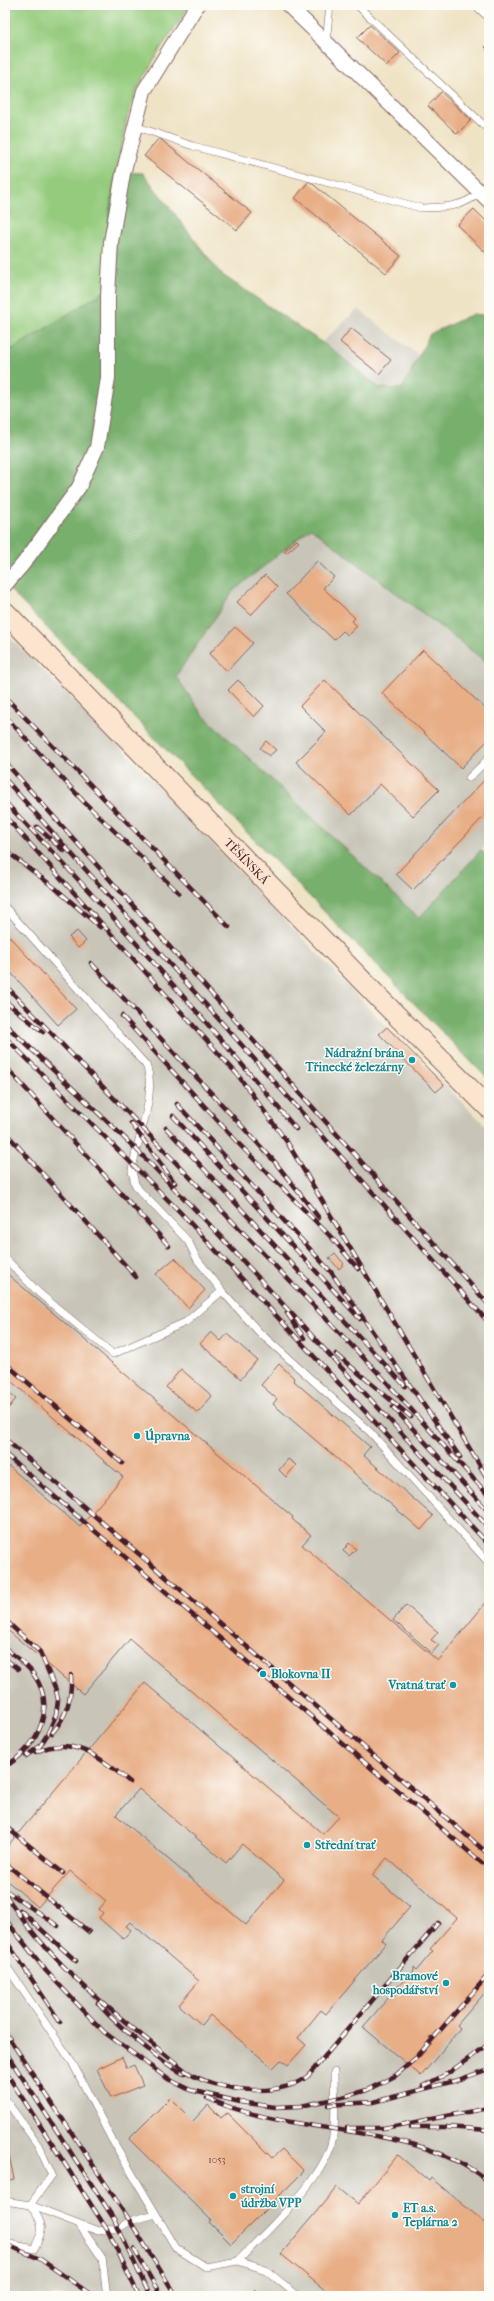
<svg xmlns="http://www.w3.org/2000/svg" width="494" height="2301" font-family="'IM FELL French Canon',serif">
<rect width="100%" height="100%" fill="#fdfcf7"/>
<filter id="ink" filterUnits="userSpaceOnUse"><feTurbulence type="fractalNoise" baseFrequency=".025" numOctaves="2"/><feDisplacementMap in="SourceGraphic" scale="8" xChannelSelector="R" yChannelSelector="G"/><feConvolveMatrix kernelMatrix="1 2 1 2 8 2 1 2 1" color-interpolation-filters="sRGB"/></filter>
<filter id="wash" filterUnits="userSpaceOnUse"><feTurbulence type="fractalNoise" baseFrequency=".012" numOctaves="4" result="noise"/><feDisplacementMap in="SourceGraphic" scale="16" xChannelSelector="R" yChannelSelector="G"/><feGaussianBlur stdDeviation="0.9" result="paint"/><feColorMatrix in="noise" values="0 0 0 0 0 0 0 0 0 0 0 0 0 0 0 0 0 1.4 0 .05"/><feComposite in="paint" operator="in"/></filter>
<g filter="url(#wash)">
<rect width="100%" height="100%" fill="#efe3c5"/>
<!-- industrial -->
<path fill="#c8c4b8" d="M358 309 419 356 402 389 379 388 322 342Z
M311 528 489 664V842L419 918 201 713 176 676 233 591Z
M5 633 113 739 387 1027 489 1129V2296H5Z"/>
<!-- green -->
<path fill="#94cb7d" stroke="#6f7554" d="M5 5H130L134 7 136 5H190L160 49 138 88 127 117 109 214 105 291 5 354Z"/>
<!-- forest -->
<path fill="#77af6c" stroke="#60674c" d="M116 172 143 173 221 274 333 350 379 388 402 389 430 334 473 314 489 316V664L311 528 233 591 176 676 201 713 419 918 481 850 489 857V1080L5 585V354L105 291 109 214Z"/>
<g id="blocks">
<!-- building -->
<path fill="#e8ae86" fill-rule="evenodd" d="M370 25 400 53 387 66 357 38Z
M489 43V51L485 47Z
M441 92 471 120 457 134 428 106Z
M159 138 252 213 237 230 144 156Z
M309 181 401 256 386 273 295 198Z
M474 209 489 224V256L457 225Z
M351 328 391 360 379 374 340 342Z
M297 540 299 542 286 553 284 551Z
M317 561 334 577 323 588 355 618 352 621 357 626 348 635 343 631 334 640 286 594Z
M265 575 277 587 251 615 237 602Z
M235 627 253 643 227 671 209 654Z
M423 650 489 712V739L461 768 382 693Z
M238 680 264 706 254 717 228 690Z
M325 680 439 790 413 816 380 784 351 815 296 762 326 732 300 706Z
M266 741 276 750 269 756 260 748Z
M489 775V811L413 890 396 874Z
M77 931 86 941 78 948 69 937Z
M5 932 76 1009 58 1025 5 966Z
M387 1027 444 1085 436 1092 379 1034Z
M335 1253 344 1264 339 1269 329 1258Z
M175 1258 205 1290 188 1308 156 1274Z
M5 1272 293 1517 292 1519 311 1535 302 1545 438 1661 489 1599V1988L457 2025 460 2028 451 2040 421 2076 363 2027 390 1996 392 1998 399 1991 396 1988 414 1971V1967L417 1970 433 1951 430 1949 457 1918 387 1858 372 1875 410 1907 382 1940 386 1944 326 2014 321 2010 298 2038 306 2045 288 2065 281 2060 273 2068 210 2015 202 2025 179 2005 199 1981 130 1922 126 1926 131 1930 123 1939 99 1918 103 1913 99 1909 106 1901 70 1871 38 1907 5 1879V1849L145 1683 323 1834 339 1817 130 1639 83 1694 5 1628V1463L80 1527 123 1477 5 1376ZM139 1789 226 1863 242 1844 284 1880 246 1925 116 1815Z
M211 1332 221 1341 227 1334 257 1360 241 1379 200 1344Z
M279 1364 295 1379 294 1381 370 1447 363 1455 433 1516 421 1530 273 1404 277 1399 261 1385Z
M181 1369 212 1396 198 1413 166 1387Z
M5 1389 16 1399 5 1412Z
M288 1459 296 1465 286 1477 279 1470Z
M349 1543 356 1549 349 1556 343 1551Z
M406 1605 438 1632 431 1640 439 1645 432 1653 393 1620Z
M122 2057 127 2068 134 2065 143 2085 111 2098 97 2069Z
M170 2098 193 2121 208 2105 221 2118 227 2113 272 2158 282 2149 304 2171 231 2244 209 2222 211 2220 129 2139Z
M5 2135 14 2179 5 2181Z
M398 2155 429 2181 431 2178 489 2226V2296H332L281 2254 337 2187 358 2204Z
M255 2290 262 2296H250Z"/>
</g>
</g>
<g filter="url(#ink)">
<use href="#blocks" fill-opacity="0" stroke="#846461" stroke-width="1"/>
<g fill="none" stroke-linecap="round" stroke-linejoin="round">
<!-- service casing -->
<g stroke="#846461" stroke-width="8">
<path id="service" d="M357 5 489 130
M475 5 489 18
M326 43 330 5
M135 126 193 146 421 208C443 207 463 208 480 192
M469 778 489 758
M5 907 146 1065C158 1095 136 1139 132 1171L135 1184 139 1190 188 1241 197 1259 222 1291 259 1332 370 1432 489 1563
M5 1258 39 1293 113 1354 186 1322 222 1291
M5 1964 72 2062 111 2138 176 2248 206 2267 238 2261 266 2270 298 2296
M5 2099 38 2145 52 2175 30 2205C44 2224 45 2228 34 2249L5 2243
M5 2201 30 2205 98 2231 119 2228 130 2221 156 2214
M80 2226 102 2258 107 2296
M238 2261C266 2231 320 2183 331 2145 337 2124 334 2093 334 2072"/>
</g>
<!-- minor casing -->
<g stroke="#846461" stroke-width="16">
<path id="minor" d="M288 5 489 201
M5 585 23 564 79 487 97 447 108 378V296L111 242 123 174 144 91 197 5"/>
</g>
<!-- secondary casing -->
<g stroke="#846461" stroke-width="22">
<g id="secondary">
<path id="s1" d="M5 612 381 1000 489 1108"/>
</g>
</g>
<!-- service -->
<use href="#service" stroke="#fff" stroke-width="7"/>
<!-- minor -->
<use href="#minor" stroke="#fff" stroke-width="14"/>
<!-- secondary -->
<use href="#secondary" stroke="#fce5cf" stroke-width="20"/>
<!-- rail casing -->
<g stroke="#4a1f2b" stroke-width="4.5">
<path id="rail" d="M5 697 229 927
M5 716 84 802 179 893
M5 762 489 1305
M5 779 489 1323
M5 802C106 907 203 1016 296 1129
M5 816 237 1074 287 1142 489 1481
M37 827 64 851
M5 850 55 888 100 927
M91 963 274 1161 319 1218
M5 985 382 1377 489 1496
M5 1001 43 1032
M122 1016 239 1144 333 1239 358 1269
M5 1024 136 1149 209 1224 489 1528
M5 1037 180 1212 489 1545
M5 1066 169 1246
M177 1104 331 1272 460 1457
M173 1116 360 1319
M131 1123 175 1183
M166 1128 405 1386
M5 1132 136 1277
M287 1313 304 1338
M336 1354 411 1417
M5 1363 122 1463
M393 1407 489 1512
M5 1439 486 1852
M5 1454 482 1863
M5 1620 40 1652 56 1690 58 1700 56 1715 47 1735 40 1746 26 1756
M5 1648C15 1656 27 1664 34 1675 57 1708 38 1745 9 1764
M5 1659 18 1669
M52 1733C67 1716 72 1698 71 1675
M36 1752C73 1734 102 1759 130 1782
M5 1826 63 1873
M5 1863 89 1932
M5 1890 58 1926
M5 1894C51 1967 121 2018 187 2072 217 2091 278 2099 308 2076L438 1923
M20 1910 76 1961
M5 1919 46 1971 104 2032 168 2079 190 2090 240 2102 275 2107 301 2106 343 2097 367 2090 395 2076 417 2057 489 1974
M5 1939 60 2022
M98 2003C113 2022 162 2063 184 2074
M5 2032 130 2221 176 2296
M5 2051 114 2219 150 2296
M5 2071 108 2231 139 2296
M423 2086 447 2074 489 2044
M207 2098C296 2139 412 2119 489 2182
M328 2105 374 2102 458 2080 489 2069
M411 2127H445L489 2130
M347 2128H384L489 2108
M5 2244 40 2259 93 2296
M134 2249 161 2296"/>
</g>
<!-- rail -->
<use href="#rail" stroke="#fdfcf7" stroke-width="3" stroke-dasharray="9" stroke-linecap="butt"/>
</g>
</g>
<!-- markers -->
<g fill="#0f9aa8" stroke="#fdfcf7" stroke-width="1.5">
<circle cx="412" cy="1060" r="4"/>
<circle cx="137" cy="1436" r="4"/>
<circle cx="263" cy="1674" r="4"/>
<circle cx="453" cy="1685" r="4"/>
<circle cx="307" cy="1845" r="4"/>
<circle cx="446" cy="1983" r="4"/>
<circle cx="233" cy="2196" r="4"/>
<circle cx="395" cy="2215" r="4"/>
</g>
<g text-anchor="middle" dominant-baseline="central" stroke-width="3" stroke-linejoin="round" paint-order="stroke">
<!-- number labels -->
<g font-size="10" fill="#724342">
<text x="217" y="2160">1053</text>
</g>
<!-- street labels -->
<g font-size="12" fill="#4a1f2b" stroke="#fdfcf7">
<text stroke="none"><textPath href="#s1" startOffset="347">TĚŠÍNSKÁ</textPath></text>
</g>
<!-- culture labels -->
<g font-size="12" font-weight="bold" fill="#0d838f" stroke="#fdfcf7" text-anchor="start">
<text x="404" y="1053" text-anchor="end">Nádražní brána<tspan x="404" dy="14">Třinecké železárny</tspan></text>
<text x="145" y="1436">Úpravna</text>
<text x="271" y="1674">Blokovna II</text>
<text x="445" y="1685" text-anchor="end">Vratná trať</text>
<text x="315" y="1845">Střední trať</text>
<text x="438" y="1976" text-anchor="end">Bramové<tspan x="438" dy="14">hospodářství</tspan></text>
<text x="241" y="2189">strojní<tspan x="241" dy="14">údržba VPP</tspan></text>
<text x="403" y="2208">ET a.s.<tspan x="403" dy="14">Teplárna 2</tspan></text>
</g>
</g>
<!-- margin -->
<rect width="494" height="2301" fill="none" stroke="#fdfcf7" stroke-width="20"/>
</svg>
